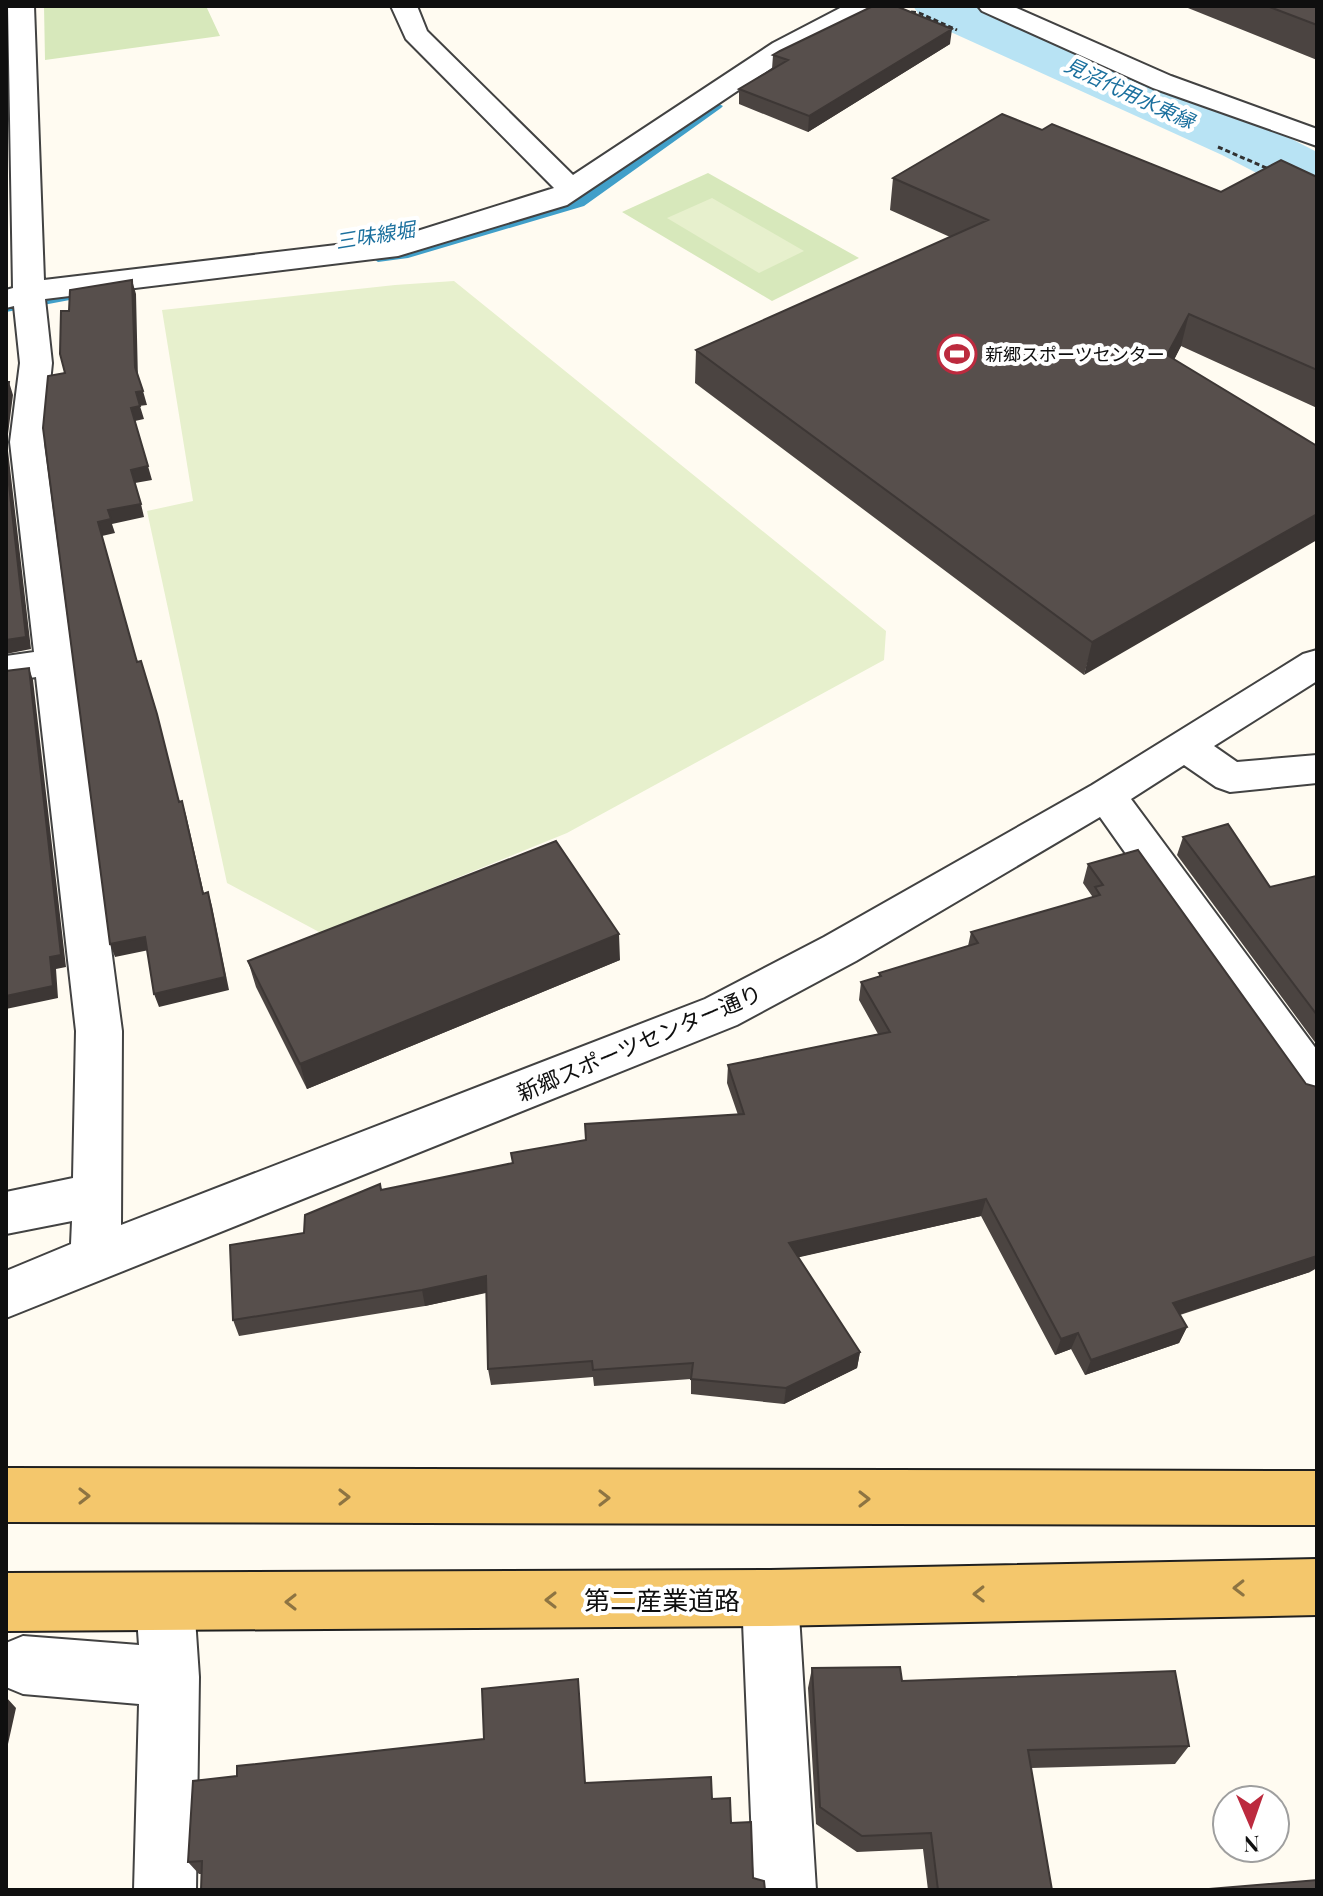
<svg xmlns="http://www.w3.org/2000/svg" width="1323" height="1896" font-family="'Playfair Display','Noto Sans JP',serif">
<rect width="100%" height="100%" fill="#fffbf1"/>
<!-- green -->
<path fill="#d7e8bb" d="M44 6H206L220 36 45 60Z
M708 173 859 258 772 301 622 212Z"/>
<!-- pitch -->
<path fill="#e7f0cd" d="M712 198 804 251 759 273 667 218Z
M454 281 886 631 884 660 567 833 321 933 227 883 147 511 193 501 162 310 395 285Z"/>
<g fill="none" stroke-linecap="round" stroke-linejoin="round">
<!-- stream -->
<path fill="#419fc9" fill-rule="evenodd" d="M717 103 723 106 721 108 584 206 408 258 378 262 372 258 576 200Z
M71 292 77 296 75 299 6 312V304Z"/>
<!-- river -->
<path fill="#b8e3f4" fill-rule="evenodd" d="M913 6H993L1268 127 1317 152V198L1293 192 1222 155 922 19Z"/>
<!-- minor casing -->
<g stroke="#424242" stroke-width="4">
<path id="minor" d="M8 6H34L44 280 395 238 554 188 406 39 391 6H417L427 31 573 175 773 43 844 6H876L872 11 791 55 567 205 398 256 45 299 52 363 44 442 122 1031 121 1225 705 999 824 937 1092 785 1303 654 1317 650V681L1214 746 1237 762 1317 755V783L1230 792 1216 787 1184 765 1131 799 1317 1050V1105L1300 1100 1100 817 856 961 737 1025 6 1318V1271L71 1244 72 1221 6 1234V1192L73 1178 76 1031 36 677 6 682V656L34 652 10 442 20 363 14 306 6 308V290L13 288Z
M978 6H1012L1171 76 1317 129V146L1153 88 982 11Z
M770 1570 790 1578 798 1598 816 1890H754L742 1598 750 1578Z
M165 1574 185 1583 194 1603 199 1677 196 1890H134L139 1704 23 1694 6 1687V1643L23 1636 139 1645 136 1603 145 1583Z"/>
</g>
<!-- major casing -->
<g stroke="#202020" stroke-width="4">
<path id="major" d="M6 1468 1317 1471V1525L6 1522Z
M1317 1559V1615L770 1626 6 1631V1573L770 1570Z"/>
</g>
<!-- path -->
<path stroke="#313131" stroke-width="3" stroke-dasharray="5 3" stroke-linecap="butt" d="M903 11 919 13 957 30
M1218 147 1271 170"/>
<!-- minor -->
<use href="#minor" fill="#fff" fill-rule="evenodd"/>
<!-- major -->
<use href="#major" fill="#f4c76c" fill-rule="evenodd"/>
</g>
<!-- wall -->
<path fill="#4b4441" d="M1183 6H1317V60Z
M950 44 808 132 739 104V89L772 69 773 55Z
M1042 130 1221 192 1317 177V408L1181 346 1174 360 1084 675 695 383 696 350 950 237 890 210 893 178Z
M1183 837 1270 887 1317 877V1045L1177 855Z
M1138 850 1310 1272 1180 1315 1187 1327 1179 1343 1085 1375 1071 1349 1055 1355 981 1216 798 1257 860 1352 857 1368 784 1404 691 1394V1379L594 1386 593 1377 491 1385 488 1369 486 1293 425 1306 239 1336 233 1320 304 1233 381 1190 513 1164 511 1153 738 1115 727 1083 728 1065 878 1034 859 1000 861 982 879 977V973L968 946 971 932 1092 898V896L1083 883 1088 864Z
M620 960 307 1089 256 987 248 961Z
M812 1668 902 1681 1189 1746 1175 1764 1031 1768 1052 1890H928L923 1849 857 1852 816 1824 808 1688Z
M580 1695 202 1874H199L188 1862 237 1776 484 1739Z"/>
<!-- shaded-wall -->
<path fill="#3d3735" d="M952 29 950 44 808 132 809 116Z
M132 280 136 294 138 380 135 367Z
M1189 314 1181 346 1159 388 1167 355Z
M9 382 13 395 7 442 31 649 6 654V404Z
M143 391 147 405 139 406 136 392Z
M140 406 144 419 135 421 131 408Z
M148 466 152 480 135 483 131 470Z
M141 504 144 517 112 524 115 533 102 536 98 522 108 510Z
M1317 514V540L1084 675 1092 642Z
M29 668 33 680 66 967 56 969 58 998 6 1009V996L50 957Z
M182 801 186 815 207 907 203 894Z
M208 892 212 906 229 990 159 1007 154 994Z
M619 934 620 960 307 1089 300 1064Z
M145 937 149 950 115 957 110 944Z
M986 1199 981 1216 787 1260 789 1243Z
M1317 1256V1268L1310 1272 1165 1319 1173 1303Z
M486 1276 488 1292 425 1306 422 1290Z
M1187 1327 1179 1343 1085 1375 1091 1360Z
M1078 1333 1071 1349 1055 1355 1061 1339Z
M860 1352 857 1368 784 1404 786 1388Z
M6 1697 16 1708 6 1753Z"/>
<!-- building -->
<path fill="#574f4c" stroke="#3d3735" stroke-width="2" d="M873 6H896L952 29 809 116 739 89 788 60 773 55 780 51Z
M1267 6H1317V25Z
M1002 114 1042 130 1052 124 1221 192 1281 160 1317 177V370L1189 314 1167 355 1317 446V514L1092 642 696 350 988 220 893 178Z
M132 280 135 367 143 391 136 392 140 406 131 408 148 466 131 470 141 504 108 510 111 519 98 522 137 662 141 661 157 714 179 802 182 801 203 894 208 892 225 977 154 994 145 937 110 944 43 428 48 376 65 373 60 354 61 311H69L70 290Z
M6 382H9L6 404Z
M6 458 26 637 6 640Z
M29 668 61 955 50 957 53 986 6 996V671Z
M1228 824 1270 887 1316 876 1317 877V1015L1183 837Z
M556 841 619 934 300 1064 248 961Z
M1138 850 1306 1084 1317 1087V1256L1173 1303 1187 1327 1091 1360 1078 1333 1061 1339 986 1199 789 1243 860 1352 786 1388 691 1379 693 1363 593 1370 592 1361 488 1369 486 1276 422 1290 233 1320 230 1245 304 1233 305 1215 380 1184 381 1190 513 1163 511 1153 586 1140 585 1124 744 1114 728 1065 890 1032 861 982 881 976 879 973 978 943 971 932 1100 895 1095 887 1103 885 1088 864Z
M900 1667 902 1681 1175 1671 1189 1746 1028 1750 1052 1890H938L931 1833 862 1836 820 1807 812 1668Z
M578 1679 585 1783 711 1777 712 1799 730 1798 731 1823 751 1822 753 1878 764 1881 765 1890H201L202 1861 188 1862 193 1781 237 1776V1766L484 1739 482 1689Z
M1317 1880V1890H1197Z"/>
<!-- one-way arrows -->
<defs><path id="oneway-chevron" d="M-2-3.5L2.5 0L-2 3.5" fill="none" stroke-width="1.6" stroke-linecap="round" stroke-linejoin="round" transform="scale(2)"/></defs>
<g stroke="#8d7442">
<use href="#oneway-chevron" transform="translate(84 1496)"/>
<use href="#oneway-chevron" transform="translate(344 1497)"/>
<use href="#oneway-chevron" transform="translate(604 1498)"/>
<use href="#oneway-chevron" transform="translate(864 1499)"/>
<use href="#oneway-chevron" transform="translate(1239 1588) rotate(179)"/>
<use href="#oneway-chevron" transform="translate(979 1594) rotate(179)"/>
<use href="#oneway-chevron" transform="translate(551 1600) rotate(180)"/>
<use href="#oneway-chevron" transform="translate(291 1602) rotate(180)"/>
</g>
<!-- icons -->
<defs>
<g id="stadium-ring" transform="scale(2)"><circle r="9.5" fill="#fff" stroke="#bc2a3e" stroke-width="1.5"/><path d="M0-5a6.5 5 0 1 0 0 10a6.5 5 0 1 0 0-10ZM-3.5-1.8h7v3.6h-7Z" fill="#bc2a3e"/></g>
</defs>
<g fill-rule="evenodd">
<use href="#stadium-ring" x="957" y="354"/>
</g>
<g text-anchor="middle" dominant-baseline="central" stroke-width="8" stroke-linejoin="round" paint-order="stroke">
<!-- far-poi labels -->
<g font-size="18" fill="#0f0f0f" stroke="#fff" text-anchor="start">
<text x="985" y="354">新郷スポーツセンター</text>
</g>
<!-- far-water labels -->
<g font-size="20" font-style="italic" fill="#1b709e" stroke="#fff">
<text transform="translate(1130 92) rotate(25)">見沼代用水東縁</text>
<text transform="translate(375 234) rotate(-9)">三味線堀</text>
</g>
<!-- street labels -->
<g font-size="22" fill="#0f0f0f" stroke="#fff">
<text transform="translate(639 1042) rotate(-23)">新郷スポーツセンター通り</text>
</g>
<!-- near-street labels -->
<g font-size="26" fill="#0f0f0f" stroke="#fff">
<text x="662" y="1599">第二産業道路</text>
</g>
</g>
<!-- border -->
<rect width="1323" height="1896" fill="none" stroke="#0f0f0f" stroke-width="16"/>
<!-- north arrow -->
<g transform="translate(1251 1824) rotate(178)"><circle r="38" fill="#ffffff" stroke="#9f9f9f" stroke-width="2"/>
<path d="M0-6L14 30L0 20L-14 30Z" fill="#bc2a3e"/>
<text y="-12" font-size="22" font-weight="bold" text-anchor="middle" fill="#0f0f0f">N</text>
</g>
</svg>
